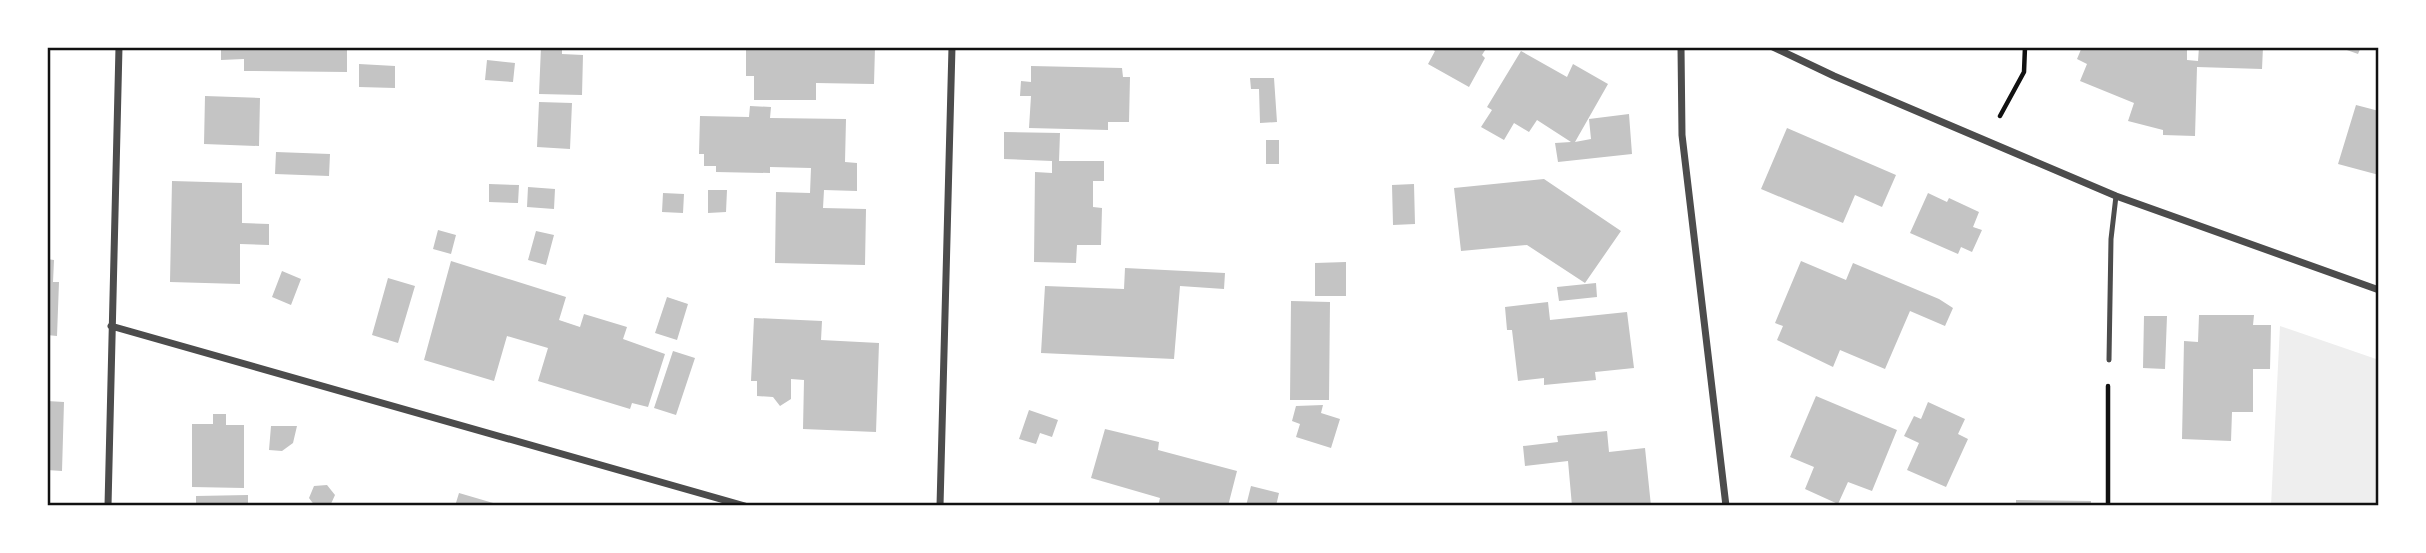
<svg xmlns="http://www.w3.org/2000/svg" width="2426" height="553" font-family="Literata,serif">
<rect width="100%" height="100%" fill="#fff"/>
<!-- green -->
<path fill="#eee" d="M2280 326 2379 360V506H2271Z"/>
<!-- building -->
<path fill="#c4c4c4" d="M221 47H347V72L244 71V59L221 60Z
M541 47H562V54L583 55 582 95 539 94Z
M746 47H875L874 84 816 83V100H754V76H746Z
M1428 47H1487L1482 55 1485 58 1469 87 1428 64 1435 51Z
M2082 47H2187V60L2198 61 2199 47H2263L2262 69 2197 67 2195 136 2163 135V130L2128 121 2134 103 2080 81 2087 64 2077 59Z
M2344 47H2361L2358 54 2344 49Z
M1521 51 1567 77 1573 64 1608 84 1575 142 1591 139 1589 119 1629 114 1632 154 1558 162 1555 143 1571 142 1537 120 1529 132 1514 123 1504 140 1481 127 1492 110 1487 107Z
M487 60 515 63 513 82 485 80Z
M359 64 395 66V88L359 87Z
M1031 66 1122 68 1123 77H1130L1129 122H1108V130L1029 128 1031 96H1020L1021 81 1031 82Z
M1250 78H1274L1277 122 1260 123 1259 89H1251Z
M205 96 260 98 259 146 204 144Z
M539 102 572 103 570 149 537 147Z
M2356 105 2379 111V175L2338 164Z
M750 106 771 107 770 118 846 119 845 162 857 163V191L824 190 823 208 866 209 865 265 775 263 776 192 810 193 811 168 770 167V173L716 172V166H704V154H699L700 116 749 117Z
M1787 128 1896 175 1882 207 1855 195 1843 223 1761 189Z
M1004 132 1060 133 1059 161H1104V181H1093V207L1102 208 1101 245H1077L1076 263 1034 262 1035 172 1052 173V161L1004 159Z
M1266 140H1279V164H1266Z
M276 152 330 154 329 176 275 174Z
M1544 179 1621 231 1585 283 1527 245 1461 251 1454 188Z
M172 181 242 183V223L269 224V245L240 244V284L170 282Z
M489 184 519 185 518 203 489 202Z
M1414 184 1415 224 1393 225 1392 185Z
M528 187 555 189 554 209 527 207Z
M708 190H727L726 212 708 213Z
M663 193 684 194 683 213 662 212Z
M1928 193 1947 202 1949 198 1979 212 1973 227 1982 230 1972 252 1961 247 1958 254 1910 233Z
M438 230 456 235 451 254 433 249Z
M536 231 554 235 546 265 528 260Z
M47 259 54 260 53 282H59L57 336 47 335Z
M451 261 566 297 559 320 580 327 584 314 627 327 623 339 665 354 648 407 632 403 630 409 538 381 548 348 507 336 494 381 424 360Z
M1801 261 1846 280 1853 263 1939 299 1953 308 1945 326 1910 311 1885 369 1840 350 1833 367 1777 340 1783 326 1775 323Z
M1346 262V296H1315V263Z
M1125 268 1225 273 1224 289 1180 286 1174 359 1041 353 1045 286 1124 289Z
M282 271 301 279 291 305 272 297Z
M388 278 415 286 398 343 372 335Z
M1596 283 1597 297 1559 301 1557 287Z
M667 297 688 304 677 340 655 333Z
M1291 301 1330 302 1329 400H1290Z
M1548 302 1550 320 1627 312 1634 368 1595 372 1596 380 1544 385V378L1518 381 1512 330H1507L1505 307Z
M2199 315H2254L2253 325H2271L2270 369H2253V412H2232L2231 441 2182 439 2184 341 2198 342Z
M2144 316H2167L2165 369 2143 368Z
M754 318 822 321 821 340 879 343 876 432 803 429 804 380 791 379V399L780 406 773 397 757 396V381H751Z
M673 351 695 358 676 415 654 408Z
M1816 396 1897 430 1872 491 1848 482 1838 504 1805 489 1814 467 1790 457Z
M47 401 64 402 62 471 47 470Z
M1928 402 1965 419 1958 434 1968 439 1946 487 1907 470 1919 443 1904 436 1914 416 1921 419Z
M1323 405 1321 413 1340 419 1331 448 1296 437 1300 424 1292 421 1296 406Z
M1029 410 1058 420 1052 437 1040 433 1036 444 1019 439Z
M213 414H226V425H244V488L192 487V424H213Z
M271 426H297L293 443 282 451 269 450Z
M1105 429 1159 442 1158 450 1237 471 1228 506H1158L1160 498 1091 478Z
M1607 431 1609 452 1645 448 1651 506H1572L1568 461 1525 466 1523 446 1558 442 1557 436Z
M327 485 335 495 330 506H315L309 498 314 486Z
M1251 486 1279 493 1276 506H1246Z
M459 493 500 505V506H455Z
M248 495V506H196V496Z
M2016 500 2091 501V506H2016Z"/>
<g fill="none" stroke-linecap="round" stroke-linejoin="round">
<!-- path -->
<path stroke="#111" stroke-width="4.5" d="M2000 116 2024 72 2025 47
M2108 506V386"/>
<!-- service -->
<path stroke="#4c4c4c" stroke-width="5" d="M2109 360 2111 239 2116 196"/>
<!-- minor -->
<path stroke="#4c4c4c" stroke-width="7" d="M1681 47 1682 135 1726 506
M1773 47 1834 76 2116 196 2379 290
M111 326 745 506
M108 506 119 47
M940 506 952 47"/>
</g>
<!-- border -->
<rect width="2426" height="553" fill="none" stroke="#ffffff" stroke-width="98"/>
<rect x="49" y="49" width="2328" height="455" fill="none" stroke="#111" stroke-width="2.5"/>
</svg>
